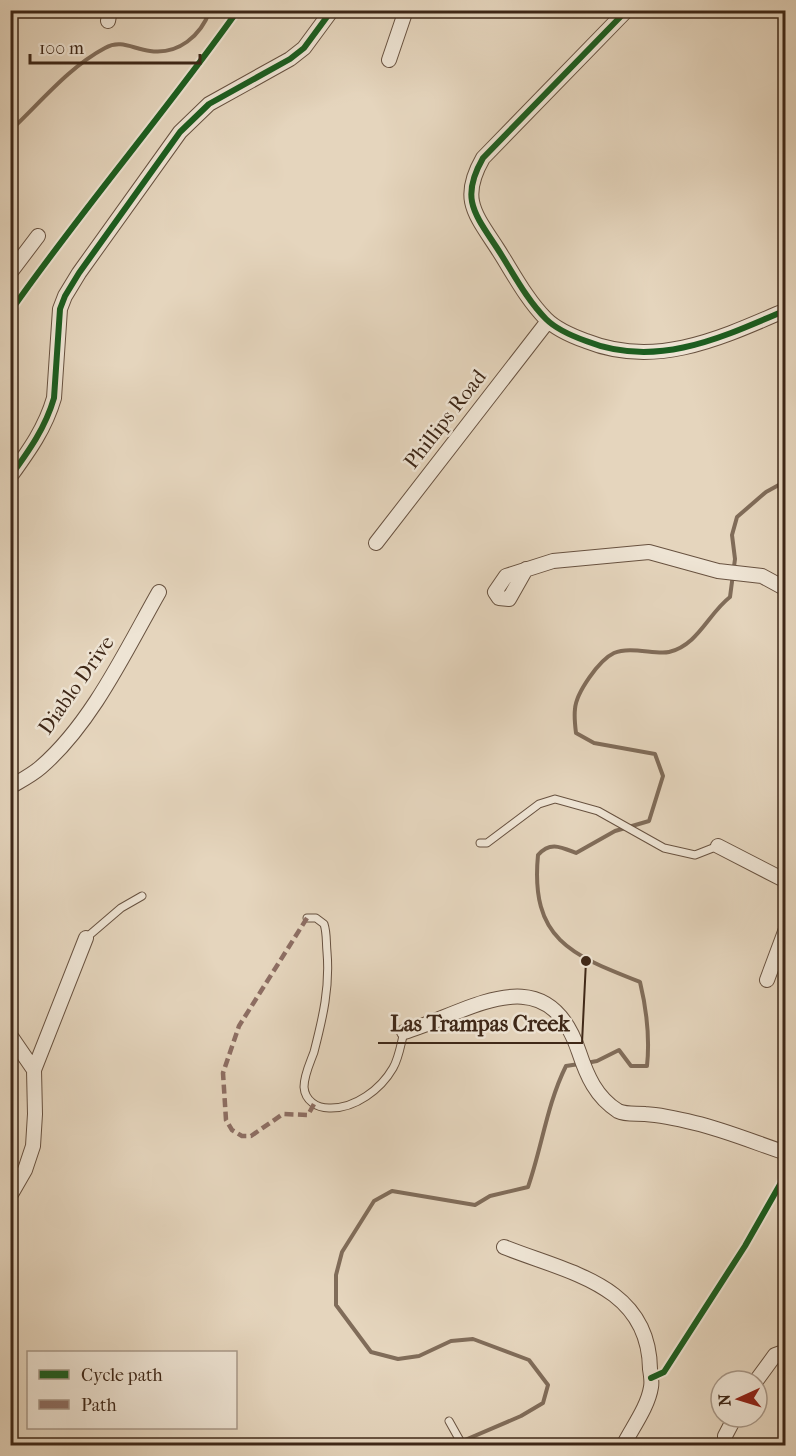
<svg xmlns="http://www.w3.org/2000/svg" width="796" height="1456" font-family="'IM FELL French Canon',serif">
<rect width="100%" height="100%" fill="#e5d5bd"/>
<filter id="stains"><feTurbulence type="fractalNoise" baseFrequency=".00333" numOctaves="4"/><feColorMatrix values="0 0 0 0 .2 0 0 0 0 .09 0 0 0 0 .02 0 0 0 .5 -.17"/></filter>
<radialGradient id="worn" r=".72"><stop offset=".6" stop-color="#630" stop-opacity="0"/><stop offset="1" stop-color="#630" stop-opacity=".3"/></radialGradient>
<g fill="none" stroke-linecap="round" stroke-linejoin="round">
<!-- stream -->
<path stroke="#806c59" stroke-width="4" d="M10 131C40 103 69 67 105 48 121 39 133 49 150 51 178 55 201 36 210 10
M586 1063 597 1061 619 1050 631 1066H647C650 1037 647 1011 640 982 571 955 530 939 538 855 550 841 561 847 576 853L615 831 649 821 663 776 655 754 594 743 576 733C575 725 574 717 575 709 576 693 599 660 614 653 630 646 656 655 669 652 698 645 708 614 730 597L735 559 732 535 737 517 766 492 786 481
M451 1446 521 1416 543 1403 548 1385 529 1360 473 1339 451 1341 419 1356 398 1359 371 1352 336 1305V1275L342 1252 374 1201 392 1191 475 1205 490 1196 528 1187C542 1147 547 1104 566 1066L579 1064"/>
<!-- service casing -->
<g stroke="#685240" stroke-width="9">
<path id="service" d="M480 843H487L539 804 555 799 598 811 664 848 695 855 718 846
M307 918H316L324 924C327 933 326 942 327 952 330 987 323 1017 314 1052 310 1063 304 1075 304 1087 305 1101 317 1108 329 1108 355 1109 381 1089 393 1068 399 1058 401 1043 404 1032
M86 938 121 908 142 896
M449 1421 463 1446"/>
</g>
<!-- minor casing -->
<g stroke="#685240" stroke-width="16">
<path id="minor" d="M627 10 483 158C460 198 474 213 497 248 512 271 526 299 546 319 556 329 572 336 586 341 656 369 721 338 786 310
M108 21 110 10
M389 60 406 10
M10 273 38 236
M10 477C28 452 45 429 54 398L60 309 65 296 79 273 180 132 209 104 290 59 304 48 332 10
M376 543 548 321
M526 569 509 599 499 598 495 592 506 576 553 561 649 552 718 571 762 576 786 589
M10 787C20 781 32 775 41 767 92 723 126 650 159 592
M718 846 786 881
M767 980 786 929
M404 1032C468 1013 546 953 579 1052 587 1076 596 1097 618 1111 626 1115 637 1113 645 1114 661 1115 679 1119 695 1123 725 1130 756 1143 786 1153
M10 1035 34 1070 35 1114 33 1146 25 1170 10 1196
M34 1070 86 938
M504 1247C569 1273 649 1285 650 1369 651 1375 652 1382 651 1387 648 1407 632 1428 623 1446
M756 1381 775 1355 786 1351
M725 1446V1436L735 1417"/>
</g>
<!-- service -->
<use href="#service" stroke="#eee4d4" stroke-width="7"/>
<!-- minor -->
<use href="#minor" stroke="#eee4d4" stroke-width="14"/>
<!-- quiet -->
<path stroke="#8d6e63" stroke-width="4.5" stroke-dasharray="9 4.5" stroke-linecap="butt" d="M307 918 239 1026 223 1073 226 1120 232 1130 242 1136H251L283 1114 308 1115 314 1104"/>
<!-- cycleway casing -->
<g stroke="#eee4d4" stroke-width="10">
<path id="cycleway" d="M627 10 483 158C460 198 474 213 497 248 512 271 526 299 546 319 556 329 572 336 586 341 656 369 721 338 786 310
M10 312C82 209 165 113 238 10
M10 477C28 452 45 429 54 398L60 309 65 296 79 273 180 132 209 104 290 59 304 48 332 10
M651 1378 664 1372 745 1246 786 1174"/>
</g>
<!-- cycleway -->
<use href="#cycleway" stroke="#1b5e20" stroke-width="6"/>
</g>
<g text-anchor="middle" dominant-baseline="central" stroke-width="5" stroke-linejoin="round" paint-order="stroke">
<!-- street labels -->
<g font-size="21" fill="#3e2717" stroke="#eee4d4">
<text transform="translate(445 419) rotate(-52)">Phillips Road</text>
<text transform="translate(76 685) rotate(-55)">Diablo Drive</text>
</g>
</g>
<!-- callouts -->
<path fill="none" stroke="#3e2717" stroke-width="2" d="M586 961L582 1043H378"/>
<circle fill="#3e2717" stroke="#eee4d4" stroke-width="2" cx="586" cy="961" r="6"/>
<g font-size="22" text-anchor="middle" font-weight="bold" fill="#3e2717" stroke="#eee4d4" stroke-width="5" stroke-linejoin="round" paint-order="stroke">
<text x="480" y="1031">Las Trampas Creek</text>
</g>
<!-- margin -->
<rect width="796" height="1456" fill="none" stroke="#e5d5bd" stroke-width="36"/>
<rect x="12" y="12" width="772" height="1432" fill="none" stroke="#3e2717" stroke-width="3"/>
<rect x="18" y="18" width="760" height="1420" fill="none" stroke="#3e2717" stroke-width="1.5"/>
<!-- legend -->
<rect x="27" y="1351" width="210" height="78" fill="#eee4d4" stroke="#a89888" stroke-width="1.5"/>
<rect x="39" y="1370" width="30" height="9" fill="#1b5e20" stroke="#a89888" stroke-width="1.5"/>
<text x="81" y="1381" font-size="18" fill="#3e2717">Cycle path</text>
<rect x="39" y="1400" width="30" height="9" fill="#8d6e63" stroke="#a89888" stroke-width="1.5"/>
<text x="81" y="1411" font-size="18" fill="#3e2717">Path</text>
<!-- north arrow -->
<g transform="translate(739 1399) rotate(266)"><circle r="28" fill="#eee4d4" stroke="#a89888" stroke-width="1.5"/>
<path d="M0-4.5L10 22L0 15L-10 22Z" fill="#8f2418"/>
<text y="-9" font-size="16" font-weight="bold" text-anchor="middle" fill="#3e2717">N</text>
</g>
<!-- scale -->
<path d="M30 54v9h170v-9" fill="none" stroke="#3e2717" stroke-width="3"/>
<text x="39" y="54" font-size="18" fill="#3e2717" stroke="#eee4d4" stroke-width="4.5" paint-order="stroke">100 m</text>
<rect width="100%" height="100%" filter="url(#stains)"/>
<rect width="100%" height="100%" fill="url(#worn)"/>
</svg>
